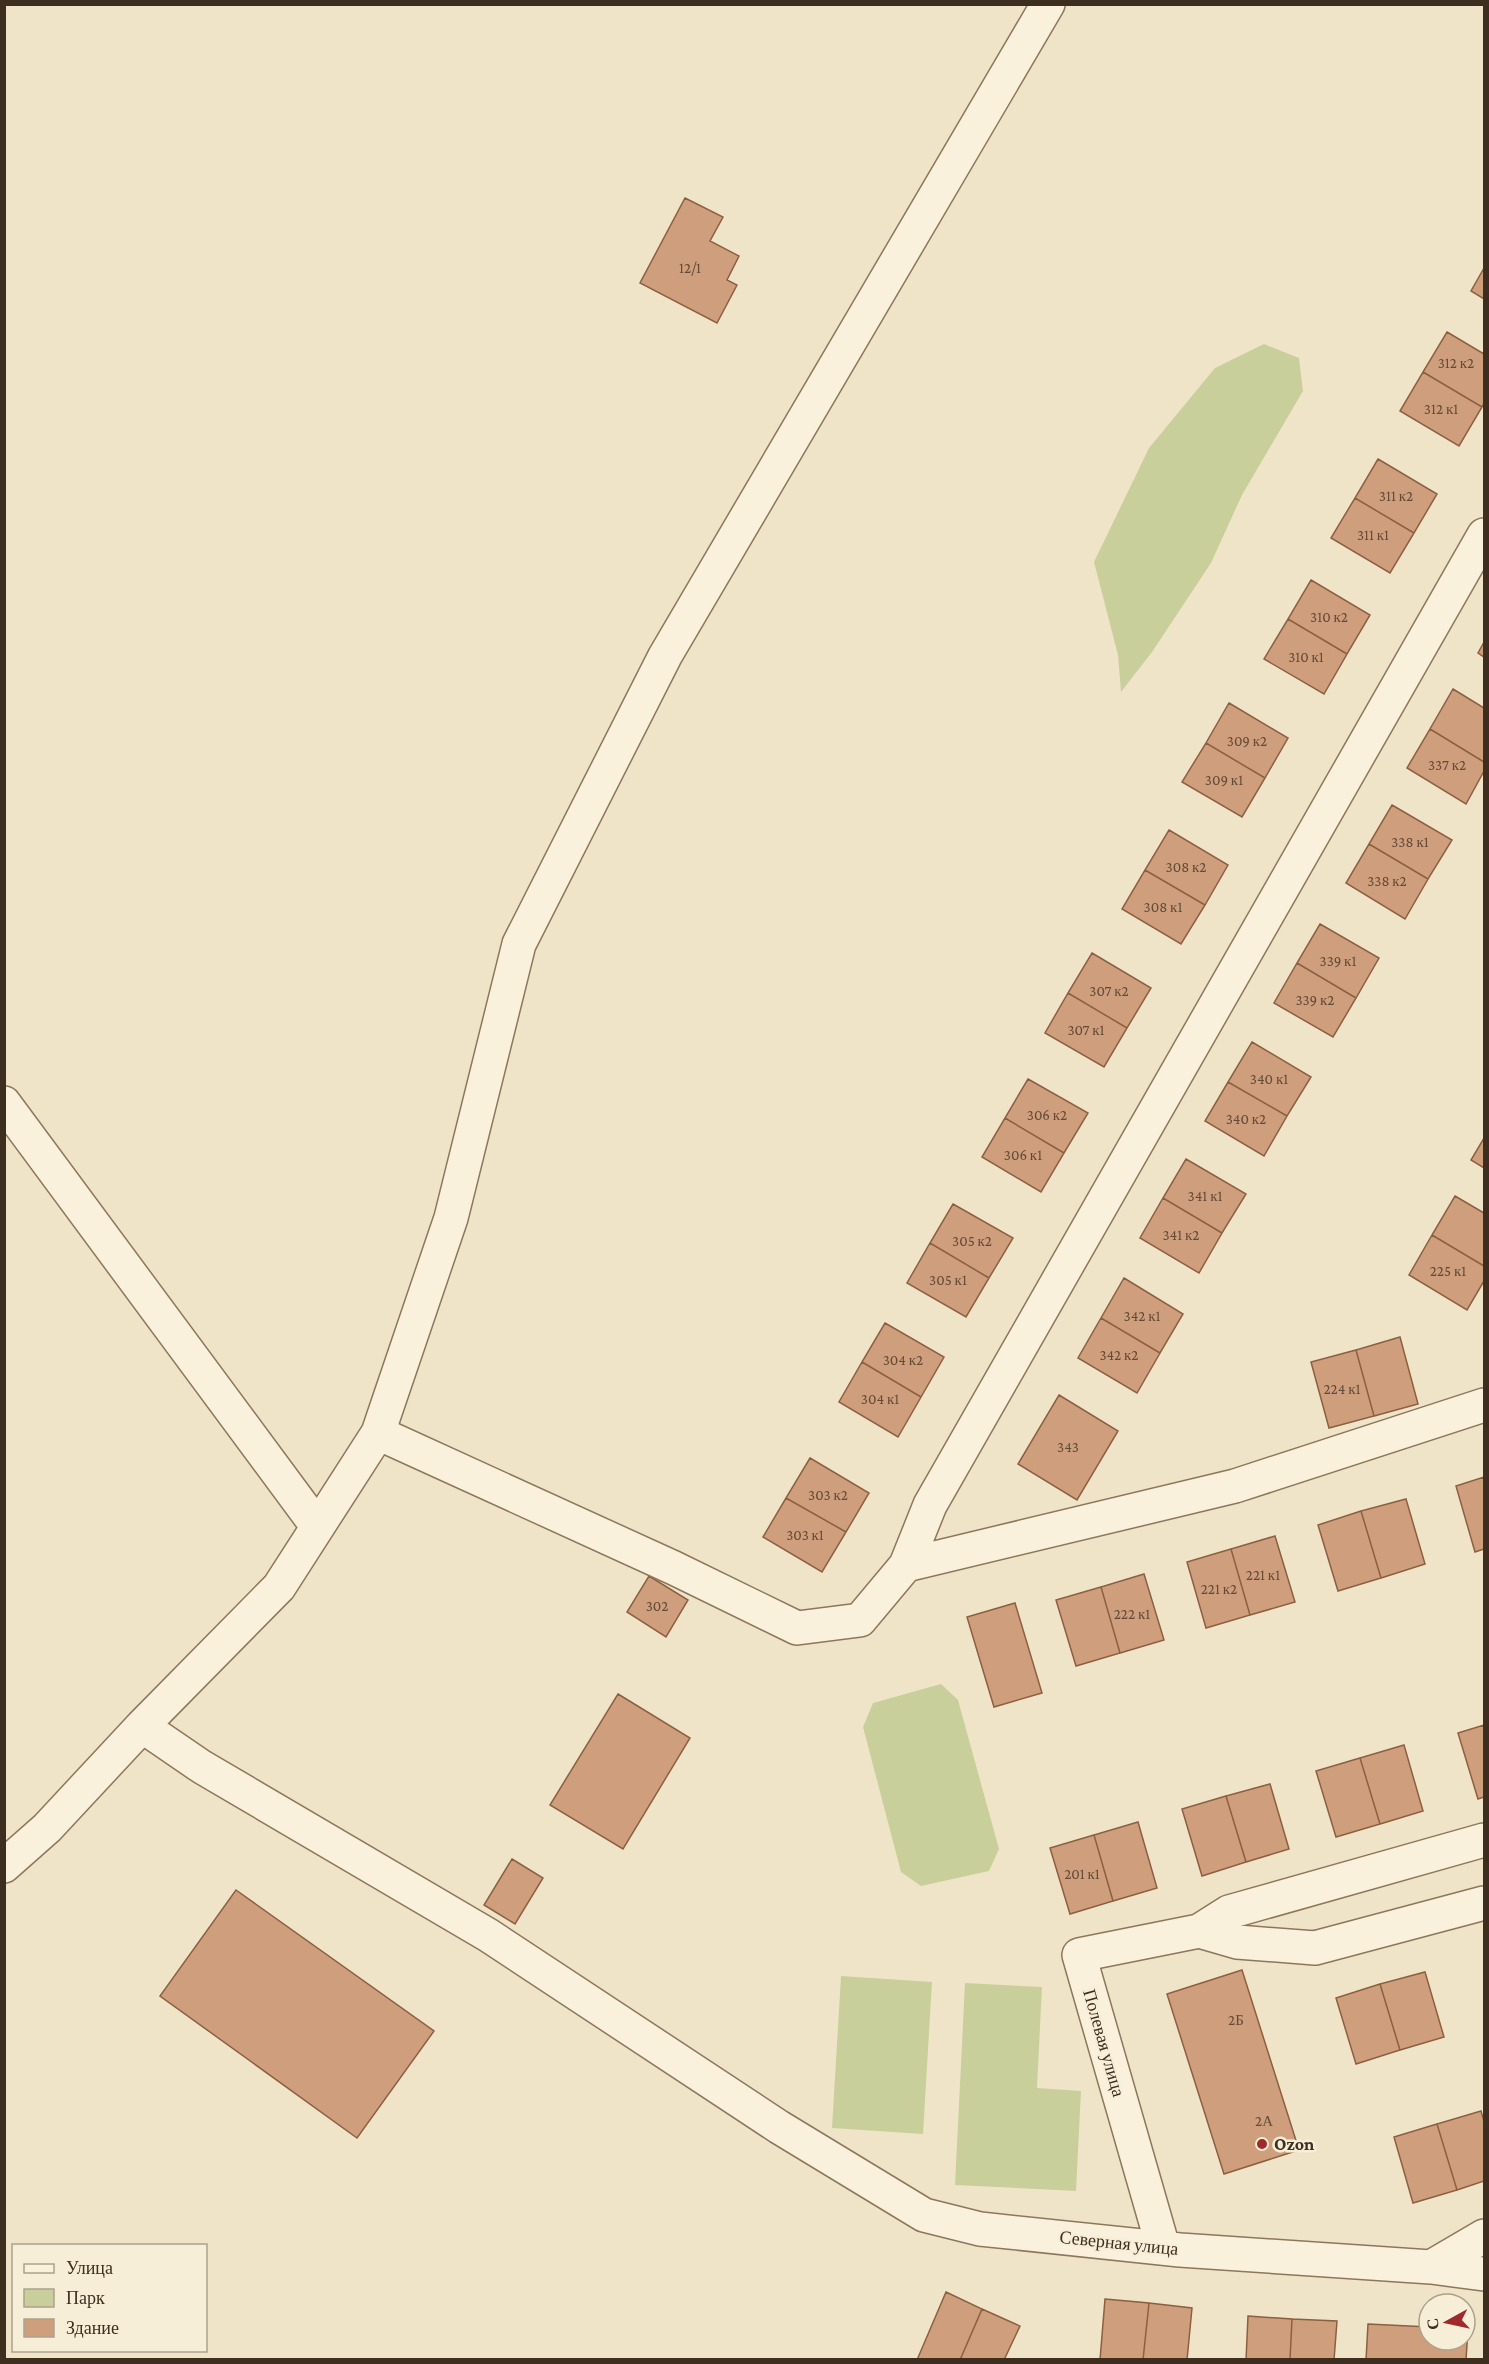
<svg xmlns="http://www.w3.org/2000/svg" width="1489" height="2364" font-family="'Crimson Pro',serif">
<rect width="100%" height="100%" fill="#f0e4c8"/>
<!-- green -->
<path fill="#c9cf9b" d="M1264 344 1299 358 1303 391 1242 495 1211 563 1152 652 1121 692 1118 655 1094 562 1149 448 1215 368Z
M941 1684 958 1700 999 1849 989 1871 921 1886 901 1872 863 1727 873 1703Z
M841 1976 932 1982 923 2134 832 2128Z
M965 1983 1042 1987 1037 2088 1081 2091 1076 2191 955 2185Z"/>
<!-- building -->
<path fill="#cf9f7d" stroke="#8d5f41" stroke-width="1.5" d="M685 198 723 217 710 241 739 256 727 280 737 285 717 323 640 283Z
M1484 268V299L1471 291Z
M1447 332 1484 354V403L1482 407 1423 372Z
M1423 372 1482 407 1459 446 1400 411Z
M1378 459 1437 494 1414 533 1355 498Z
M1355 498 1414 533 1390 573 1331 538Z
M1311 580 1370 615 1347 654 1288 619Z
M1288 619 1347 654 1324 694 1264 659Z
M1484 642V657L1478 653Z
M1453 689 1484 708V762L1430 729Z
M1229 703 1288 738 1265 778 1206 743Z
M1430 729 1484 762V771L1466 804 1407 768Z
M1206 743 1265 778 1242 817 1182 782Z
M1392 805 1452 840 1428 879 1369 844Z
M1169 830 1228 865 1205 905 1145 870Z
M1369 844 1428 879 1405 919 1346 883Z
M1145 870 1205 905 1181 944 1122 909Z
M1320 924 1379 958 1356 998 1297 963Z
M1092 953 1151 988 1127 1028 1068 993Z
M1297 963 1356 998 1333 1037 1274 1003Z
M1068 993 1127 1028 1104 1067 1045 1033Z
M1252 1042 1311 1077 1287 1116 1228 1082Z
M1028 1079 1088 1113 1064 1153 1005 1118Z
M1228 1082 1287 1116 1264 1156 1205 1121Z
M1005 1118 1064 1153 1041 1192 982 1157Z
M1484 1138V1168L1471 1160Z
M1186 1159 1246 1194 1222 1233 1163 1198Z
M1455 1196 1484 1213V1266L1432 1235Z
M1163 1198 1222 1233 1199 1273 1140 1238Z
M953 1204 1013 1238 989 1278 930 1243Z
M1432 1235 1484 1266V1281L1467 1310 1409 1275Z
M930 1243 989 1278 966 1317 907 1283Z
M1124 1278 1183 1314 1160 1353 1101 1318Z
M1101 1318 1160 1353 1137 1393 1078 1358Z
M885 1323 944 1357 921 1397 862 1362Z
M1400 1337 1418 1404 1374 1416 1356 1350Z
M1356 1350 1374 1416 1329 1428 1311 1362Z
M862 1362 921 1397 898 1437 839 1402Z
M1059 1395 1118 1431 1077 1500 1018 1464Z
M810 1458 869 1493 846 1532 786 1498Z
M1484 1477V1549L1475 1552 1456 1486Z
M786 1498 846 1532 822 1572 763 1537Z
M1406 1499 1425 1564 1381 1578 1361 1511Z
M1361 1511 1381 1578 1338 1591 1318 1525Z
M1275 1536 1295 1602 1250 1615 1231 1549Z
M1231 1549 1250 1615 1206 1628 1187 1562Z
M1144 1574 1164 1640 1120 1653 1101 1587Z
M649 1576 688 1600 666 1637 627 1612Z
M1101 1587 1120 1653 1076 1666 1056 1600Z
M1015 1603 1042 1693 994 1707 967 1617Z
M618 1694 690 1738 623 1849 550 1805Z
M1484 1725V1797L1478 1799 1458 1733Z
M1404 1745 1423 1811 1380 1824 1360 1758Z
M1360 1758 1380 1824 1336 1837 1316 1771Z
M1270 1784 1289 1849 1246 1862 1226 1796Z
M1226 1796 1246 1862 1202 1876 1182 1809Z
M1138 1822 1157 1888 1113 1901 1094 1835Z
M1094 1835 1113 1901 1070 1914 1050 1848Z
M512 1859 543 1878 515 1924 484 1905Z
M236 1890 434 2031 357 2138 160 1996Z
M1242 1970 1299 2150 1224 2174 1167 1994Z
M1425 1972 1444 2037 1400 2050 1380 1984Z
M1380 1984 1400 2050 1356 2064 1336 1998Z
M1481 2111 1484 2121V2181L1457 2190 1437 2124Z
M1437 2124 1457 2190 1413 2203 1394 2137Z
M946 2292 982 2309 960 2360H917Z
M1105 2299 1149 2303 1143 2360H1100Z
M1149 2303 1192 2308 1187 2360H1143Z
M982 2309 1020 2326 1004 2360H960Z
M1248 2316 1292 2319 1290 2360H1246Z
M1292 2319 1337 2321 1334 2360H1290Z
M1368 2324 1429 2327V2340H1465V2329H1468L1466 2360H1366Z"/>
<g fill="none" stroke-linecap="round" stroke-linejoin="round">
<!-- minor casing -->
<g stroke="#8d765c" stroke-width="36">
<path id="minor" d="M4 1103 317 1526
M378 1433 674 1568 797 1628 860 1620 906 1565 1235 1486 1484 1405
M906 1565 930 1505 1484 535
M142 1726 202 1767 488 1935 779 2127 924 2215 980 2229 1180 2250 1431 2267 1484 2274
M4 1866 47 1828 142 1726 279 1587 378 1433 451 1218 519 944 665 656 1048 4
M1199 1931 1237 1942 1315 1948 1484 1903
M1163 2247 1079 1955 1199 1931 1229 1912 1484 1840
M1431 2267 1484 2236"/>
</g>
<!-- minor -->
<use href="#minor" stroke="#faf1dc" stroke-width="33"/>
</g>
<!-- markers -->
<circle fill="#9e2a2b" stroke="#f7eed8" stroke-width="2" cx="1262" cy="2144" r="6"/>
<g text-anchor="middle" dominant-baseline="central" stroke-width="5" stroke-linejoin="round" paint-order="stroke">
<!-- number labels -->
<g font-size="15" fill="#624a37">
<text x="690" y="268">12/1</text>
<text x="1456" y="363">312 к2</text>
<text x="1441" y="409">312 к1</text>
<text x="1396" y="496">311 к2</text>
<text x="1373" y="535">311 к1</text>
<text x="1329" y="617">310 к2</text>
<text x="1306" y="657">310 к1</text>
<text x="1247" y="741">309 к2</text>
<text x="1447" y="765">337 к2</text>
<text x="1224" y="780">309 к1</text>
<text x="1410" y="842">338 к1</text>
<text x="1186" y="867">308 к2</text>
<text x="1387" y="881">338 к2</text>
<text x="1163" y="907">308 к1</text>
<text x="1338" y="961">339 к1</text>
<text x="1109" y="991">307 к2</text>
<text x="1315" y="1000">339 к2</text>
<text x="1086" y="1030">307 к1</text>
<text x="1269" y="1079">340 к1</text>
<text x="1047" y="1115">306 к2</text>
<text x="1246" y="1119">340 к2</text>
<text x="1023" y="1155">306 к1</text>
<text x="1205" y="1196">341 к1</text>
<text x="1181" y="1235">341 к2</text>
<text x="972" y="1241">305 к2</text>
<text x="1448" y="1271">225 к1</text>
<text x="948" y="1280">305 к1</text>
<text x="1142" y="1316">342 к1</text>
<text x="1119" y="1355">342 к2</text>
<text x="903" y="1360">304 к2</text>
<text x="1342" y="1389">224 к1</text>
<text x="880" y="1399">304 к1</text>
<text x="1068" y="1447">343</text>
<text x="828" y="1495">303 к2</text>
<text x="805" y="1535">303 к1</text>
<text x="1263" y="1575">221 к1</text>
<text x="1219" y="1589">221 к2</text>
<text x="657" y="1606">302</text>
<text x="1132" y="1614">222 к1</text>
<text x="1082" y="1874">201 к1</text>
<text x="1236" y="2020">2Б</text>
<text x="1264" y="2121">2А</text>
</g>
<!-- street labels -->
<g font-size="18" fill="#3d2e20" stroke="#f7eed8">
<text transform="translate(1104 2043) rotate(74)">Полевая улица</text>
<text transform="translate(1119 2243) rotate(6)">Северная улица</text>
</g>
<!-- poi labels -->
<g font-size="18" font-weight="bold" fill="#3d2e20" stroke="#f7eed8" text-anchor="start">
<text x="1274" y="2144">Ozon</text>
</g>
</g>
<!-- border -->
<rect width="1489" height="2364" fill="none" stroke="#3d2e20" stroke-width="12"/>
<!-- legend -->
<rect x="12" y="2244" width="195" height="108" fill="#f7eed8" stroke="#ada18e" stroke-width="1.5"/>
<rect x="24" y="2264" width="30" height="9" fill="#faf1dc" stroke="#ada18e" stroke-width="1.5"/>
<text x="66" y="2274" font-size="18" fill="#3d2e20">Улица</text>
<rect x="24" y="2289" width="30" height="18" fill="#c9cf9b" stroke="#ada18e" stroke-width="1.5"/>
<text x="66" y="2304" font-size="18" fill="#3d2e20">Парк</text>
<rect x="24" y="2319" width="30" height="18" fill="#cf9f7d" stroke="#ada18e" stroke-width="1.5"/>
<text x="66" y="2334" font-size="18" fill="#3d2e20">Здание</text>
<!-- north arrow -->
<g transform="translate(1447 2322) rotate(262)"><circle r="28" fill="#f7eed8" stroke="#ada18e" stroke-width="1.5"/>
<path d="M0-4.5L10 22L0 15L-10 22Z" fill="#9e2a2b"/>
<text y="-9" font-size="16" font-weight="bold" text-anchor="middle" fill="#3d2e20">С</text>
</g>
</svg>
